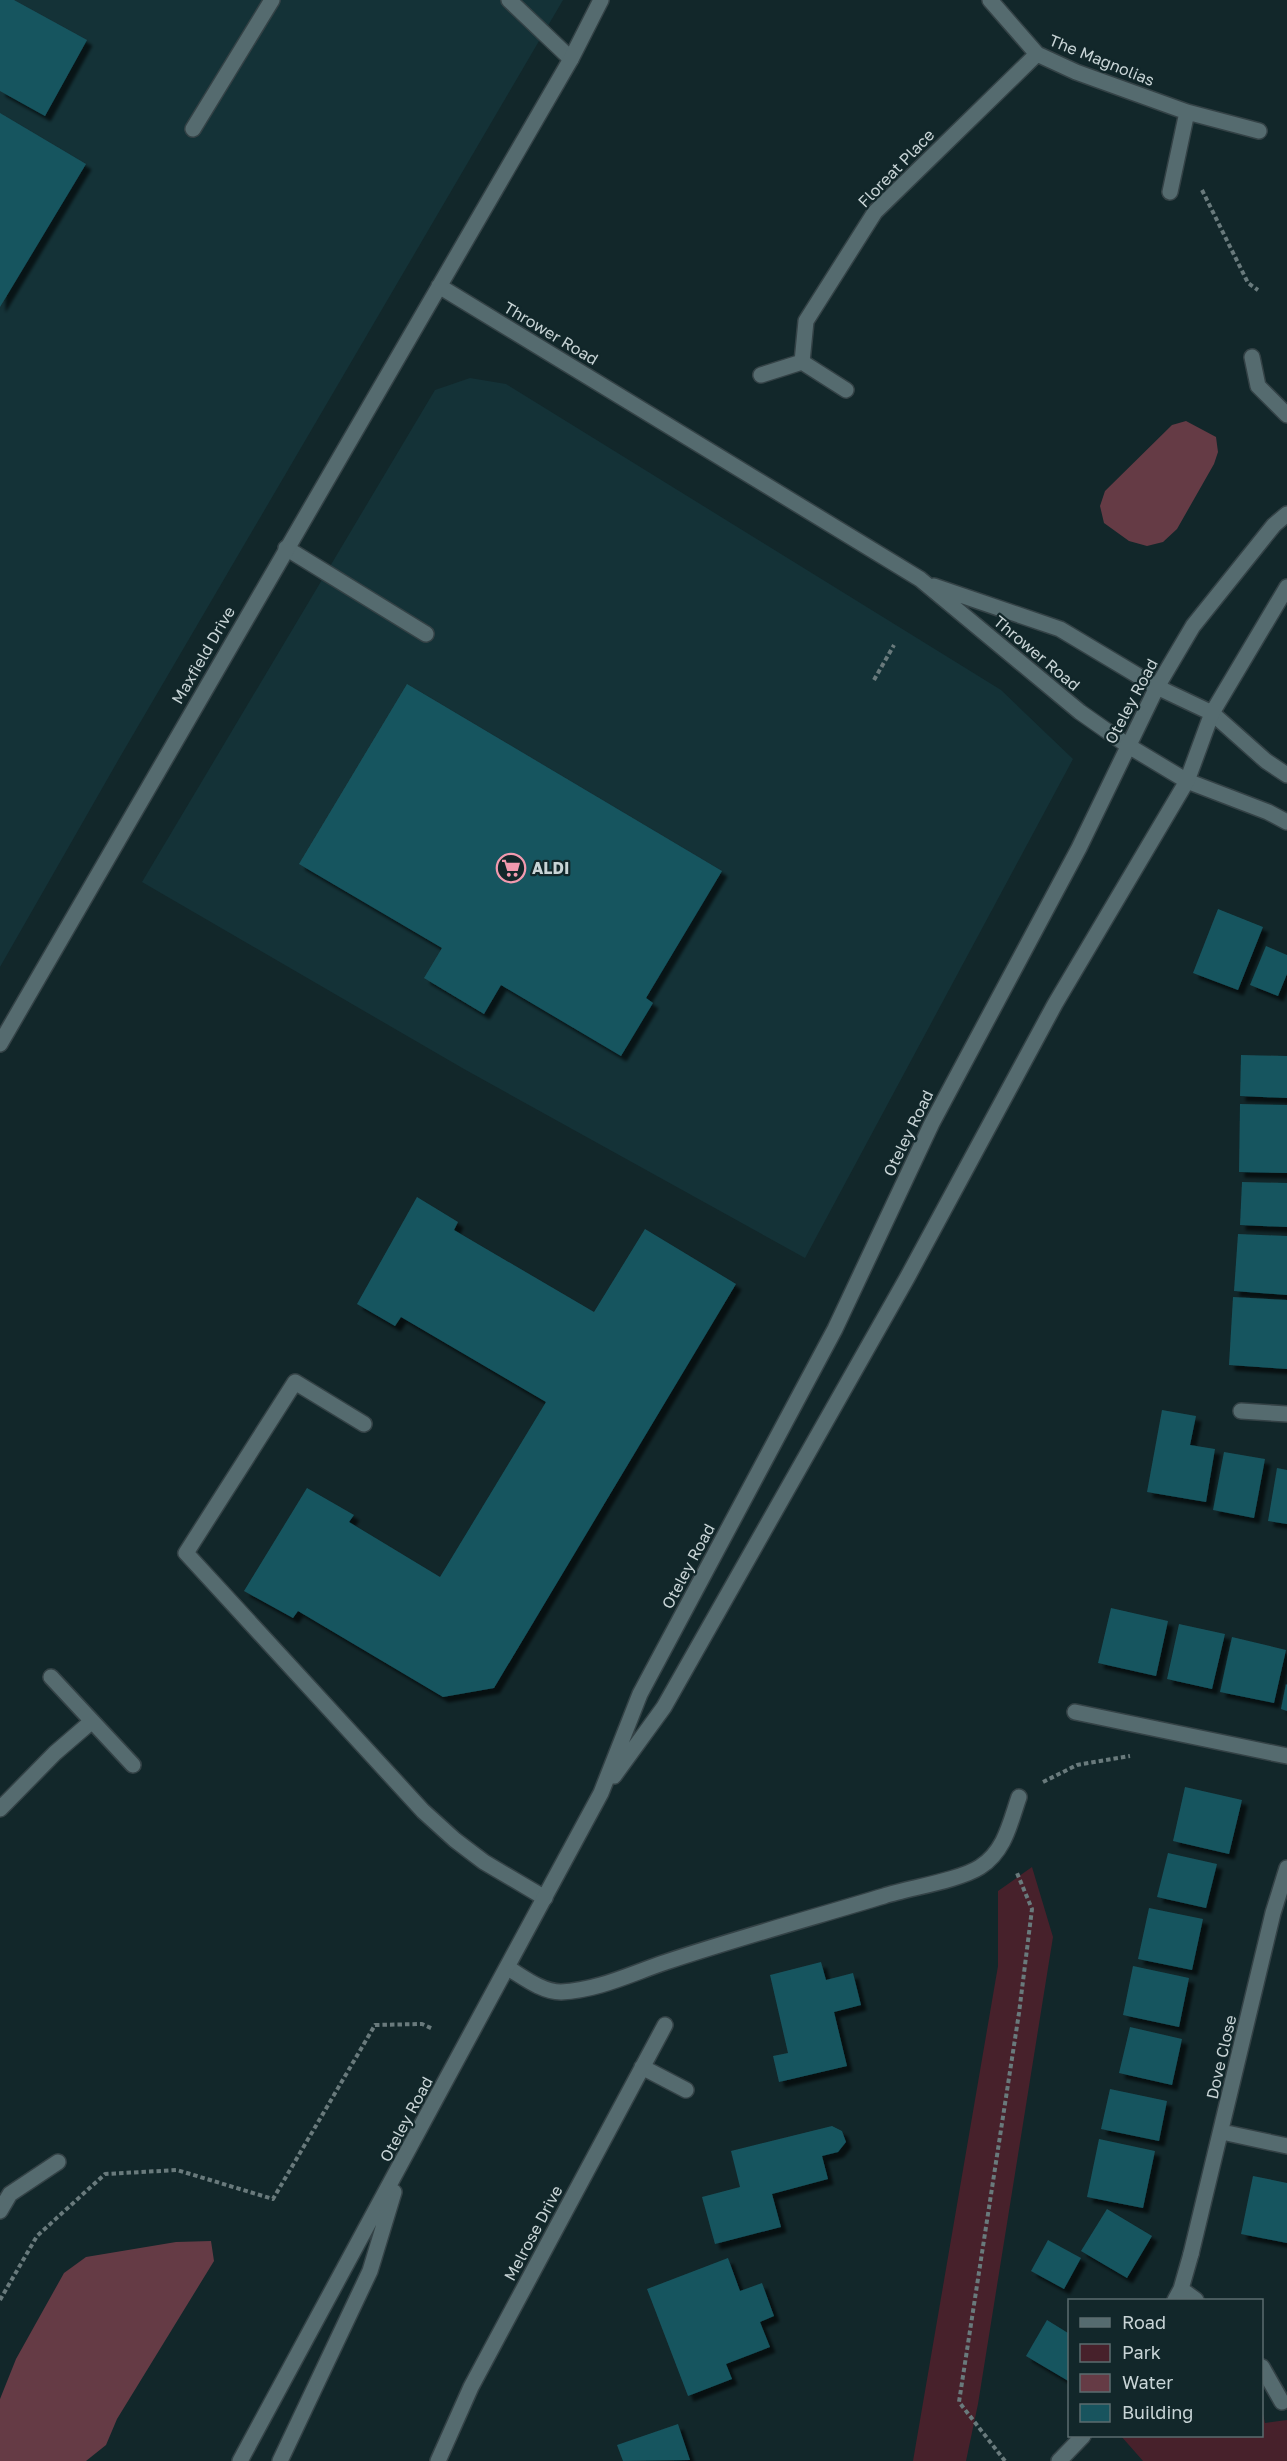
<svg xmlns="http://www.w3.org/2000/svg" width="1287" height="2461" font-family="'Golos Text',sans-serif">
<defs>
<filter id="shadow"><feDropShadow dx="5.5" dy="5.5" stdDeviation="1.5" flood-color="#0009"/></filter>
</defs>
<rect width="100%" height="100%" fill="#12272a"/>
<!-- built -->
<path fill="#143237" d="M0 0H563L120 757 0 967Z
M470 378 506 384 1001 690 1073 759 805 1258 464 1069 142 882 435 390Z"/>
<!-- green -->
<path fill="#47212b" d="M1032 1867 1053 1937 978 2404 966 2461H913L998 1966V1891Z
M1262 2410 1265 2423 1287 2420V2461H1143L1121 2436H1262Z"/>
<!-- water -->
<path fill="#653b45" d="M1186 421 1216 437 1218 452 1214 464 1177 529 1163 542 1147 546 1129 541 1104 523 1100 506 1105 491 1172 425Z
M211 2241 214 2261 117 2419 106 2445 86 2461H0V2399L16 2359 64 2273 86 2257 176 2242Z"/>
<!-- building -->
<path fill="#18545e" filter="url(#shadow)" d="M0 0H14L87 40 45 116 0 91Z
M0 113 86 164 0 307Z
M407 684 722 871 646 998 653 1003 621 1056 501 985 484 1014 424 978 442 948 299 864Z
M1218 909 1263 927 1238 990 1193 973Z
M1266 946 1287 955V974L1278 996 1250 985Z
M1241 1055 1287 1056V1098L1240 1096Z
M1240 1104 1287 1105V1173L1239 1172Z
M1242 1182 1287 1183V1227L1240 1225Z
M417 1197 458 1222 454 1230 594 1312 645 1229 736 1284 494 1688 443 1697 298 1611 293 1618 244 1591 307 1488 354 1515 349 1522 440 1577 546 1402 401 1317 395 1326 357 1304Z
M1238 1234 1287 1236V1295L1234 1291Z
M1233 1297 1287 1300V1369L1229 1365Z
M1162 1410 1196 1416 1190 1445 1215 1449 1206 1502 1147 1492Z
M1224 1452 1265 1459 1254 1518 1213 1510Z
M1277 1468 1287 1470V1524L1268 1521Z
M1111 1608 1168 1621 1156 1676 1098 1663Z
M1179 1624 1225 1634 1212 1689 1167 1679Z
M1232 1637 1286 1650 1274 1703 1220 1692Z
M1286 1684 1287 1685V1711L1281 1709Z
M1185 1787 1242 1800 1229 1854 1173 1841Z
M1168 1853 1217 1864 1206 1908 1157 1897Z
M1149 1908 1203 1919 1192 1970 1138 1959Z
M821 1962 826 1980 853 1973 861 2005 834 2012 847 2066 779 2082 773 2056 788 2053 770 1975Z
M1133 1966 1189 1978 1179 2027 1123 2015Z
M1130 2027 1182 2039 1172 2085 1119 2073Z
M1110 2089 1167 2101 1159 2141 1101 2129Z
M832 2126 842 2131 846 2142 838 2152 822 2156 828 2179 772 2194 781 2227 715 2244 702 2197 740 2187 731 2151Z
M1099 2139 1155 2151 1143 2208 1087 2197Z
M1253 2176 1287 2183V2243L1241 2234Z
M1107 2209 1152 2236 1127 2278 1081 2251Z
M1048 2240 1081 2258 1064 2289 1031 2271Z
M728 2258 740 2291 762 2283 774 2316 760 2322 770 2347 726 2364 732 2379 688 2396 647 2289Z
M1047 2320 1068 2333 1070 2331V2382L1026 2356Z
M678 2424 690 2460 623 2461 617 2445Z"/>
<g fill="none" stroke-linecap="round" stroke-linejoin="round">
<!-- lane casing -->
<g stroke="#344246" stroke-width="18">
<path id="lane" d="M509 0 571 59
M193 129 272 0
M1252 357 1258 386 1287 415
M286 548 426 634
M1241 1411 1287 1414
M364 1424 295 1382 186 1553 423 1811 455 1840 484 1862 545 1898
M1075 1712 1287 1756
M508 1968C523 1977 542 1992 561 1992 599 1990 630 1974 666 1962 738 1938 811 1918 884 1896 909 1888 960 1880 980 1867 1005 1851 1010 1823 1019 1797
M1181 2289 1196 2300
M1175 2300 1181 2289 1191 2254
M1262 2367 1282 2402
M1059 2461 1083 2436"/>
</g>
<!-- street casing -->
<g stroke="#344246" stroke-width="18">
<path id="street" d="M990 0 1037 54 1076 72 1187 112 1259 131
M1170 192 1187 112
M439 286 920 579 1080 712 1127 745
M761 375 802 362
M846 390 802 362 806 321 875 212 1037 54
M934 586 1060 629 1157 687
M1212 713 1266 761 1287 775
M1187 781 1268 812 1287 822
M0 1044 571 59 601 0
M51 1677 133 1765
M0 1809 55 1753 91 1722
M642 2067 686 2090
M1222 2132 1287 2146
M0 2211 10 2194 58 2162
M1191 2254 1273 1913 1287 1868
M438 2461 471 2387 665 2025"/>
</g>
<!-- secondary casing -->
<g stroke="#344246" stroke-width="18">
<path id="secondary" d="M1157 687 1212 713
M1127 745 1187 781
M614 1776 664 1707 907 1278 1055 1004 1187 781 1212 713 1287 587
M240 2461 601 1793 640 1694 835 1329 932 1123 1079 848 1157 687 1193 626 1274 525 1287 514
M280 2461 370 2271 394 2192"/>
</g>
<!-- path -->
<path stroke="#697a7c" stroke-width="4" stroke-dasharray="4.5 3" stroke-linecap="butt" d="M1202 190 1248 283 1258 290
M874 680 894 645
M1043 1782 1077 1765 1130 1756
M0 2300 37 2236 105 2174 177 2170 273 2199 375 2025 422 2024 433 2029
M1005 2461 959 2402 1019 2013 1032 1909 1017 1873"/>
<!-- lane -->
<use href="#lane" stroke="#556b6f" stroke-width="15"/>
<!-- street -->
<use href="#street" stroke="#556b6f" stroke-width="15"/>
<!-- secondary -->
<use href="#secondary" stroke="#556b6f" stroke-width="15"/>
</g>
<!-- icons -->
<defs>
<g id="supermarket-ring" transform="scale(1.5)"><circle r="9.5" fill="#12272a" stroke="#f29aaf" stroke-width="1.5"/><path d="M-6-5.5h2.5l.6 2H6L4.5 2H-2.5L-4.4-4H-6ZM-1.5 3.2a1.3 1.3 0 1 0 .1 0ZM3 3.2a1.3 1.3 0 1 0 .1 0Z" fill="#f29aaf"/></g>
</defs>
<g fill-rule="evenodd">
<use href="#supermarket-ring" x="511" y="868"/>
</g>
<g text-anchor="middle" dominant-baseline="central" stroke-width="4.5" stroke-linejoin="round" paint-order="stroke">
<!-- street labels -->
<g font-size="16" fill="#c8d4d6" stroke="#12272a">
<text transform="translate(1102 60) rotate(22)">The Magnolias</text>
<text transform="translate(896 168) rotate(-46)">Floreat Place</text>
<text transform="translate(551 333) rotate(31)">Thrower Road</text>
<text transform="translate(1037 653) rotate(40)">Thrower Road</text>
<text transform="translate(203 655) rotate(-60)">Maxfield Drive</text>
<text transform="translate(1131 701) rotate(-62)">Oteley Road</text>
<text transform="translate(908 1133) rotate(-64)">Oteley Road</text>
<text transform="translate(688 1566) rotate(-62)">Oteley Road</text>
<text transform="translate(1221 2057) rotate(-77)">Dove Close</text>
<text transform="translate(406 2119) rotate(-62)">Oteley Road</text>
<text transform="translate(533 2233) rotate(-62)">Melrose Drive</text>
</g>
<!-- poi labels -->
<g font-size="16" font-weight="bold" fill="#c8d4d6" stroke="#12272a" text-anchor="start">
<text x="532" y="868">ALDI</text>
</g>
</g>
<!-- legend -->
<rect x="1068" y="2299" width="195" height="138" fill="#12272a" stroke="#5b6c6f" stroke-width="1.5"/>
<rect x="1080" y="2318" width="30" height="9" fill="#556b6f" stroke="#5b6c6f" stroke-width="1.5"/>
<text x="1122" y="2329" font-size="18" fill="#c8d4d6">Road</text>
<rect x="1080" y="2344" width="30" height="18" fill="#47212b" stroke="#5b6c6f" stroke-width="1.5"/>
<text x="1122" y="2359" font-size="18" fill="#c8d4d6">Park</text>
<rect x="1080" y="2374" width="30" height="18" fill="#653b45" stroke="#5b6c6f" stroke-width="1.5"/>
<text x="1122" y="2389" font-size="18" fill="#c8d4d6">Water</text>
<rect x="1080" y="2404" width="30" height="18" fill="#18545e" stroke="#5b6c6f" stroke-width="1.5"/>
<text x="1122" y="2419" font-size="18" fill="#c8d4d6">Building</text>
</svg>
